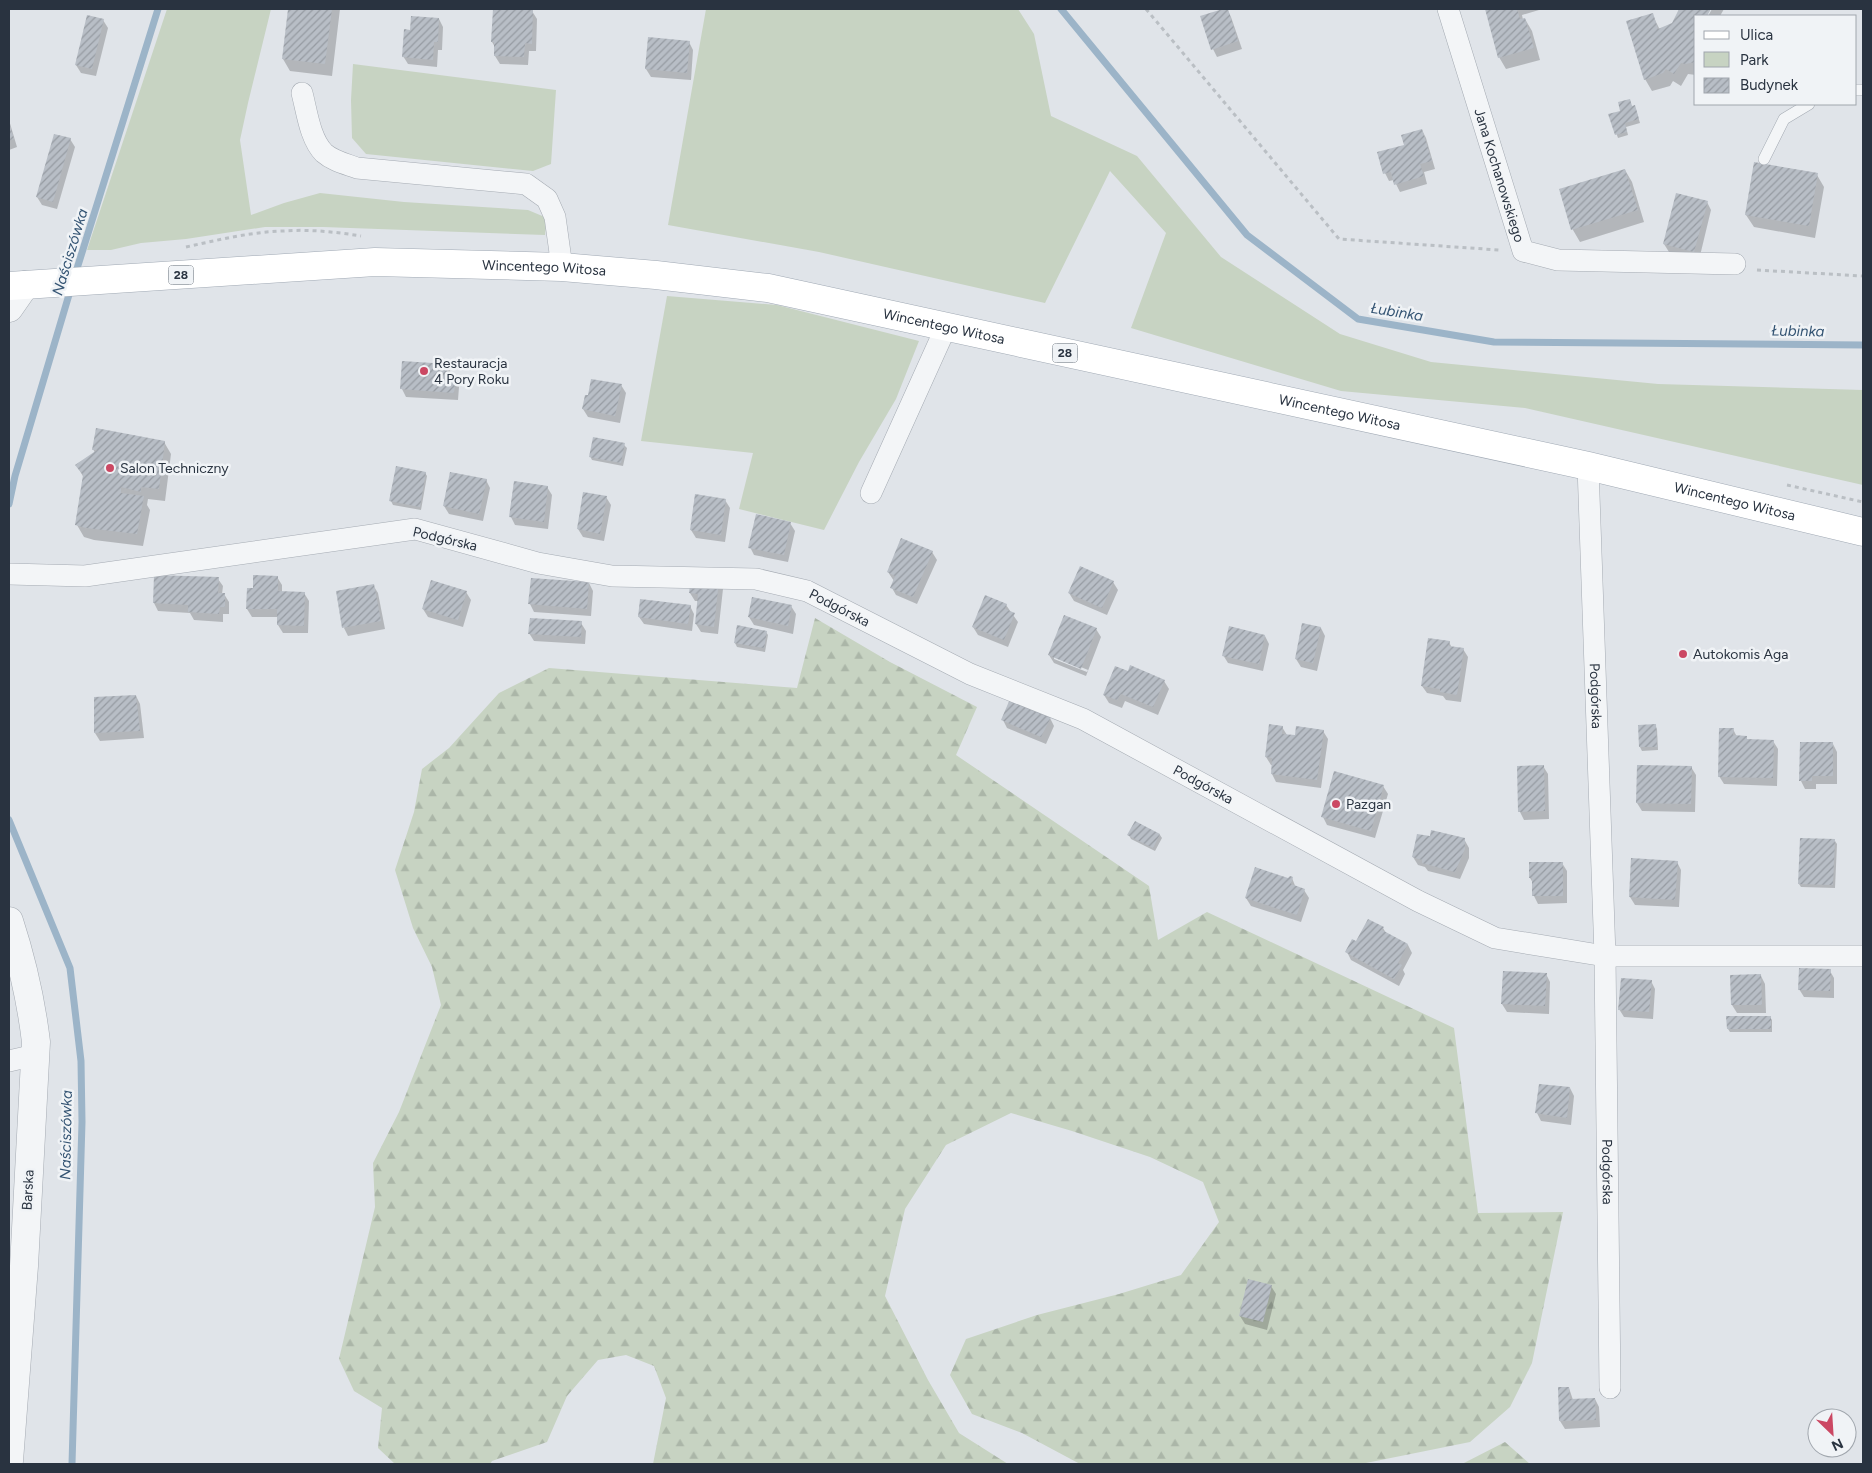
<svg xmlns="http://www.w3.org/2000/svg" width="1872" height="1473" font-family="Figtree,sans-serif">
<defs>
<pattern id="forest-firs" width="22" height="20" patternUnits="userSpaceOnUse" patternTransform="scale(1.25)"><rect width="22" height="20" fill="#c7d3c2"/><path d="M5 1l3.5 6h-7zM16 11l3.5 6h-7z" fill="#abb6a8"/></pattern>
<pattern id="building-hatch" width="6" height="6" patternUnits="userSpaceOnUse" patternTransform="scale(1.25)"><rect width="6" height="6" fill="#b8bec6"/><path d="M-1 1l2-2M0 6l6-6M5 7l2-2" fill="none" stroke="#969ba2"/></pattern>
</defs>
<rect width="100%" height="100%" fill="#e0e4e9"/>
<!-- green -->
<path fill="#c7d3c2" d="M167 9H271L248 103 240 140 251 215 284 203 320 193 404 202 528 210 547 218 545 235 323 227H265L186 239 141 243 111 250H87Z
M706 9H1018L1034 34 1051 116 1137 156 1221 257 1340 334 1431 362 1658 384 1863 390V485L1525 408 1341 391 1131 328 1166 233 1110 171 1045 303 819 252 668 225Z
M353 64 556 90 551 164 533 171 366 154 352 138 351 100Z
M667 296 777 305 919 341 896 399 859 462 824 530 739 509 753 453 641 441Z"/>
<!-- forest -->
<path fill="url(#forest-firs)" d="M815 618 890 662 977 707 956 755 1149 886 1158 940 1207 912 1454 1028 1478 1213 1563 1212 1532 1363 1510 1407 1470 1442 1361 1464H1080L1022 1433 972 1414 950 1375 966 1339 1037 1315 1119 1294 1181 1275 1219 1222 1203 1182 1150 1157 1072 1131 1011 1113 946 1145 905 1209 885 1296 928 1380 959 1433 1008 1464H653L666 1398 654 1366 626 1355 598 1360 567 1396 547 1442 492 1461 490 1464H395L378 1448 382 1408 354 1391 339 1359 375 1207 373 1163 399 1112 441 1005 432 967 413 928 395 870 414 812 422 769 449 748 499 693 549 668 797 688Z
M1505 1442 1530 1464H1462Z"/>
<!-- shadow -->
<path fill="#0003" fill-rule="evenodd" d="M289 9H340L332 76 290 71 283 59Z
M508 9 532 11 537 19 536 51H529L528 65 500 64 495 56V47L492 42Z
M1227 9 1231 17 1242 49 1217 57 1213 49 1202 17Z
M1486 9H1538L1539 10 1522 15 1523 20 1525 19 1532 31 1540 60 1506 69 1499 57Z
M1680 9H1709L1705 16H1696V75L1688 74 1681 86 1673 81 1670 86 1652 91 1645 79 1652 14 1660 30 1673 24Z
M1712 9H1724L1720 16H1708Z
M439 19 443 27 442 50H438L437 67 408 64 403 56 411 31Z
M103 20 108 28 96 76 81 73 76 65Z
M689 42 693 50 691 80 651 77 646 69Z
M1629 100 1632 107 1636 110 1640 123 1626 127 1628 135 1618 138 1610 115 1622 112Z
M9 120 17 147 9 150Z
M1422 130 1426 138 1435 169 1424 172 1427 184 1400 192 1394 180 1389 181 1385 173 1405 146Z
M70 139 75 147 57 209 42 205 37 197Z
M1625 170 1632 182 1644 222 1580 242 1573 230 1560 190Z
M1817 175 1824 187 1815 238 1754 227 1746 215Z
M1707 202 1711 210 1699 260 1669 252 1664 244Z
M447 365 451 373V379H455L459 387 458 400 406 397 402 389Z
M621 385 626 393 620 423 588 417 583 409Z
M164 442 171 454 165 501 148 499 147 505 150 510 143 546 94 540 84 537 77 525 84 478 77 466 95 453 93 449Z
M624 445 627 448 623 466 592 460 590 456Z
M425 473 427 476 421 510 393 505 391 501Z
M486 480 490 488 483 521 449 514 444 506Z
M547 487 552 495 548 529 515 525 511 517Z
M606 497 611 505 604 541 583 537 578 529Z
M725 500 730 508 725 542 696 538 691 530Z
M790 523 795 531 788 562 754 555 750 547Z
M932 552 937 560 917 604 896 595 892 588 894 581 888 572Z
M277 577 282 585V593H304L309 601 308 633H283L278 625V617H252L247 609 254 589Z
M218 579 223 586 222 594H224L229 602V614H223V622L194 620 190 613 158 611 154 603Z
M532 579 589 583 593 591 591 616 534 612 530 604Z
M719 581 723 589 718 634 701 632 696 624 699 601H695L690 593Z
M1113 582 1118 590 1107 615 1074 601 1069 593Z
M373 585 378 593 385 629 348 636 344 628Z
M466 592 471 600 463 627 428 617 423 609Z
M1006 605 1018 622 1008 647 978 635 973 627Z
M690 606 694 614 692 631 644 624 639 617Z
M791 606 796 614 793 634 754 625 749 617Z
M581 623 586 631 585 644 534 641 529 633Z
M1303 624 1321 628 1325 636 1317 671 1301 667 1296 659Z
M1096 629 1101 637 1086 676 1054 663 1049 655ZM1054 656 1088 670 1087 672 1054 659Z
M766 632 768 635 765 652 737 647 735 643Z
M1265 636 1269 644 1263 671 1228 663 1223 655Z
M1449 642 1452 648 1463 649 1468 657 1461 702 1446 700 1443 696 1427 693 1422 686Z
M1128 672 1164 681 1169 689 1158 715 1125 701 1122 708 1109 703 1104 695Z
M136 696 140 704 144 738 100 741 95 733Z
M1050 718 1054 726 1046 744 1007 728 1003 720Z
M1655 725 1657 729 1658 750 1642 751 1640 747 1639 726Z
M1282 727 1287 735 1296 737 1323 731 1328 739 1321 788 1276 782 1272 774 1273 765H1271L1266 757Z
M1733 729 1737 737H1746L1748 741H1773L1778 749 1777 786 1724 784 1719 776Z
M1801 743 1833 744 1837 752V784H1816V789H1805L1801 781Z
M1543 766 1548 774 1549 819 1524 820 1520 812Z
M1691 767 1696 775 1695 812 1642 811 1637 803Z
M1383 786 1388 794 1375 838 1327 825 1323 817Z
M1129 835H1160L1162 838 1155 851 1131 839Z
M1464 839 1469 848V858L1460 879 1428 871 1425 867 1418 865 1413 857Z
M1835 841 1837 844 1835 888 1801 887 1799 884Z
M1677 862 1681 870 1679 907 1635 905 1630 897Z
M1562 863 1567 871V903L1538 904 1534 896 1533 883 1530 878Z
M1292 878 1296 888 1304 890 1309 898 1301 922 1251 906 1246 898Z
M1383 928 1386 933 1408 945 1412 953 1403 970 1405 974 1399 986 1351 960 1347 952 1356 943Z
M1830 971 1834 978V998L1804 997 1799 989Z
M1546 974 1550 982 1549 1014 1507 1012 1502 1004Z
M1761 976 1765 984 1766 1013H1737L1732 1005Z
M1651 981 1655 989 1653 1019 1624 1017 1619 1009Z
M1770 1017 1772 1020V1032H1730L1728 1029Z
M1570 1088 1574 1096 1571 1125 1541 1121 1537 1113Z
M1271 1286 1276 1294 1267 1330 1245 1324 1240 1316Z
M1569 1388 1573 1400 1595 1399 1599 1407 1600 1427 1565 1429 1560 1421Z"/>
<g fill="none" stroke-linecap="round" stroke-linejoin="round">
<!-- stream -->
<path stroke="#9cb4c8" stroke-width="7" d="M1061 9 1247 235 1358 319 1494 342 1863 345
M75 275 158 9
M9 504 15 476 71 288
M9 820 70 968 81 1061 82 1122 72 1464"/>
</g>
<!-- building -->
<path fill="url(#building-hatch)" d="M288 9H332L325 64 282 59Z
M493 9 533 10 532 44 525 43 524 57 494 56V42H491Z
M1223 9H1228L1238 41 1211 50 1200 16Z
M1485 9H1517L1520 19 1525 18 1534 48 1498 58Z
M1679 9H1711L1707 16H1696V62L1685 64 1681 63 1674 74 1666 69 1663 73 1644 80 1626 21 1653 13 1658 29 1672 23Z
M87 15 104 19 92 69 75 65Z
M411 16 439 18 438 42H434L433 60 402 57 404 29 410 30Z
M648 37 690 41 687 73 645 69Z
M1630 99 1632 106 1635 105 1639 119 1625 123 1627 132 1615 135 1608 114 1620 111 1618 102Z
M9 122 14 139 9 141Z
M1422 129 1432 161 1420 164 1424 176 1394 185 1391 172 1383 174 1377 152 1404 145 1401 135Z
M54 134 71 138 53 202 36 197Z
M1754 162 1818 173 1809 226 1745 215Z
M1625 169 1638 210 1571 230 1559 189Z
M1676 193 1708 201 1694 252 1663 244Z
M402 361 448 364 447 377 456 378 454 393 400 389Z
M591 379 622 384 615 416 582 409 585 395H588Z
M96 428 165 441 159 489 141 487V492L121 487V493L144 496 137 534 86 528 75 525 83 475 75 465 97 450H92Z
M593 437 625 443 621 463 589 457Z
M396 466 426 472 420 507 389 501Z
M450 472 487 479 479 514 443 506Z
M514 481 548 486 544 522 509 517Z
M583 492 607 496 600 534 577 529Z
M695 494 726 499 721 535 690 530Z
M756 514 791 522 784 555 748 548Z
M901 538 933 551 913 597 890 588 895 576 887 572Z
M1080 566 1114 581 1102 608 1068 593Z
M154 575 219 577 218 593H225V607H220L219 614 188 612V605L153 603Z
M253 575 278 576V591L305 592 304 626 277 625V609H246L247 588H253Z
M691 577 719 580 714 627 695 624 698 594 689 593Z
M531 578 589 582 587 609 528 604Z
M431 580 467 591 458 620 422 609Z
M374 584 381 621 342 628 336 591Z
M985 595 1007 604 1005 609 1015 613 1004 640 972 627Z
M752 597 792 605 788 626 748 617Z
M640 599 691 605 688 624 638 617Z
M1064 615 1097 628 1081 669 1048 655Z
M530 618 582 621 581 637 528 634Z
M1302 623 1321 627 1313 663 1295 659Z
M737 625 767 631 764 648 734 643Z
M1229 626 1265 635 1259 664 1222 656Z
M1428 638 1450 641 1449 646 1464 648 1457 695 1440 692V689L1421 686Z
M1130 665 1165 680 1153 707 1121 694 1117 700 1103 695 1115 666 1128 671Z
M136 695 140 731 94 733V697Z
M1010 699 1051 717 1041 737 1001 720Z
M1269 724 1283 726 1282 734 1295 735 1296 726 1324 730 1317 780 1271 774 1272 758 1265 757Z
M1656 724 1657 747H1639L1638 725Z
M1719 728H1734L1733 735 1747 736V739L1774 740 1773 778 1718 777Z
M1800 742H1833V776H1812V781H1799Z
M1544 765 1545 811 1518 812 1517 766Z
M1637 765 1692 766 1691 804 1636 803Z
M1334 771 1384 785 1371 831 1321 817Z
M1135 821 1160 834 1153 848 1127 835Z
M1431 830 1465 838V849L1455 872 1422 863V860L1412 857 1417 834 1430 836Z
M1800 838 1835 839 1833 885 1798 884Z
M1631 858 1678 861 1675 900 1629 897Z
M1529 862H1563V896H1532V878H1529Z
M1255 867 1288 878 1290 876 1293 877 1291 884 1305 889 1297 915 1245 898Z
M1368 919 1384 927 1382 930 1408 944 1398 963 1402 965 1394 979 1345 952 1352 939 1356 941Z
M1799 968 1831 969 1830 991 1798 990Z
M1503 971 1547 973 1545 1006 1501 1004Z
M1761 974 1762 1005H1731L1730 975Z
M1621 978 1652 980 1649 1012 1618 1010Z
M1726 1016H1771V1029H1727Z
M1539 1084 1570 1087 1567 1118 1535 1113Z
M1248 1279 1272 1285 1263 1322 1239 1316Z
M1558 1387H1569L1570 1399 1595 1398 1596 1420 1559 1421Z"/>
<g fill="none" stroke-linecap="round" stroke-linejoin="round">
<!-- service casing -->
<g stroke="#a5abb3" stroke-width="12">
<path id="service" d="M1856 90H1863
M1764 159 1784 119 1809 104"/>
</g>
<!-- minor casing -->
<g stroke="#a5abb3" stroke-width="22">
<g id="minor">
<path id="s1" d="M1448 9 1523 251 1558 260 1735 264"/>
<path d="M302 93C307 112 310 139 324 153 333 161 346 164 357 168L526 184 547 199 555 217 562 267"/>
<path id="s2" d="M1588 466 1605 956 1610 1388"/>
<path d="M871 493 946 327"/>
<path id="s3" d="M9 574 85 576 415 529 538 563 612 576 756 579 807 591 970 674 1083 719 1418 901 1495 938 1605 956H1863"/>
<path d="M9 1061 35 1055"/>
</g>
</g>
<!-- tertiary casing -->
<g stroke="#a5abb3" stroke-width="29">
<path id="tertiary" d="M9 308 25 285
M9 921C22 961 31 1000 36 1042L24 1266 9 1461"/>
</g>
<!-- primary casing -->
<g stroke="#a0a9b4" stroke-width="29">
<g id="primary">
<path id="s4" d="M9 286 375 262 562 267 656 275 768 288 1588 466 1863 532"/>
</g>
</g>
<!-- path -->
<path stroke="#babfc4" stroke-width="3" stroke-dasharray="4 4" stroke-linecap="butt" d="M1146 9 1339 239 1499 250
M186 247C218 240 250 232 283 231 309 229 336 232 361 236
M1757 270 1863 276
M1787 485 1863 502"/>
<!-- service -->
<use href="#service" stroke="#f3f5f7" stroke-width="11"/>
<!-- minor -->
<use href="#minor" stroke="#f3f5f7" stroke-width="21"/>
<!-- tertiary -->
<use href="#tertiary" stroke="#f3f5f7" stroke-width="28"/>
<!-- primary -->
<use href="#primary" stroke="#fff" stroke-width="28"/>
</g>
<!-- markers -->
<g fill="#cb4863" stroke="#f0f3f6" stroke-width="2">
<circle cx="424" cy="371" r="5"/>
<circle cx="110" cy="468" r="5"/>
<circle cx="1683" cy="654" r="5"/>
<circle cx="1336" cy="804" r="5"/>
</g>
<g text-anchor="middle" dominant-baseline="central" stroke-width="5" stroke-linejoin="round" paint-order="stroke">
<!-- shield labels -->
<g fill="#f0f3f6" stroke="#656d77" stroke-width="1">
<rect x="168.5" y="265.5" width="25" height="19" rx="4"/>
<rect x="1052.5" y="343.5" width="25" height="19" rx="4"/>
</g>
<g font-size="12" font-weight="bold" fill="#293340">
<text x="181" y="275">28</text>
<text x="1065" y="353">28</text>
</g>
<!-- street labels -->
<g font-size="14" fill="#293340" stroke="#f0f3f6">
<text stroke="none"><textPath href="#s1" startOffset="174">Jana Kochanowskiego</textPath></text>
<text stroke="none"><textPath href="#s4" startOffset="536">Wincentego Witosa</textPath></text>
<text stroke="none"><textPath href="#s4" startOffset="941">Wincentego Witosa</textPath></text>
<text stroke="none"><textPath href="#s4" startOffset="1346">Wincentego Witosa</textPath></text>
<text stroke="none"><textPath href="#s4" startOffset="1751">Wincentego Witosa</textPath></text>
<text transform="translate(445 539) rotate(13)">Podgórska</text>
<text stroke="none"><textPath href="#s3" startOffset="845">Podgórska</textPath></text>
<text stroke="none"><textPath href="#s2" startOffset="230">Podgórska</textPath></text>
<text stroke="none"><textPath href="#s3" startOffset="1250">Podgórska</textPath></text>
<text stroke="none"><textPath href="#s2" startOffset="706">Podgórska</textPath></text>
<text transform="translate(28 1190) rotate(-87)">Barska</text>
</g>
<!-- poi labels -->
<g font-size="14" fill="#293340" stroke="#f0f3f6" text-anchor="start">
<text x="434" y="363">Restauracja<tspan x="434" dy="16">4 Pory Roku</tspan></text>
<text x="120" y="468">Salon Techniczny</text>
<text x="1693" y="654">Autokomis Aga</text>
<text x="1346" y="804">Pazgan</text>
</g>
<!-- water labels -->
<g font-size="15" font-style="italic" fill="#345473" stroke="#f0f3f6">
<text transform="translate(70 252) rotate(-73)">Naściszówka</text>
<text transform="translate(1397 312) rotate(9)">Łubinka</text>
<text transform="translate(1798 331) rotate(1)">Łubinka</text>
<text transform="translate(66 1135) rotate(-89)">Naściszówka</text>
</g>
</g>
<!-- border -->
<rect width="1872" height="1473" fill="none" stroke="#293340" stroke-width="20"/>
<!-- legend -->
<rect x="1694" y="15" width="162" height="90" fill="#f0f3f6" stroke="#a0a6ad"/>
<rect x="1704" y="31" width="25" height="8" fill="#ffffff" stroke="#a0a6ad"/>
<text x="1740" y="40" font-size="15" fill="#293340">Ulica</text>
<rect x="1704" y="52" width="25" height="15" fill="#c7d3c2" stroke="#a0a6ad"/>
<text x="1740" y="65" font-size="15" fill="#293340">Park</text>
<rect x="1704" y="78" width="25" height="15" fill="url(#building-hatch)" stroke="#a0a6ad"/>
<text x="1740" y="90" font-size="15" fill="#293340">Budynek</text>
<!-- north arrow -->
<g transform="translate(1832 1433) rotate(155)"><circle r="24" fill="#f0f3f6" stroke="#a0a6ad"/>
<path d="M0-4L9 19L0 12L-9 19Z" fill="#cb4863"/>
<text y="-8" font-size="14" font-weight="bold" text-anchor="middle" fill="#293340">N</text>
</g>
</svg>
